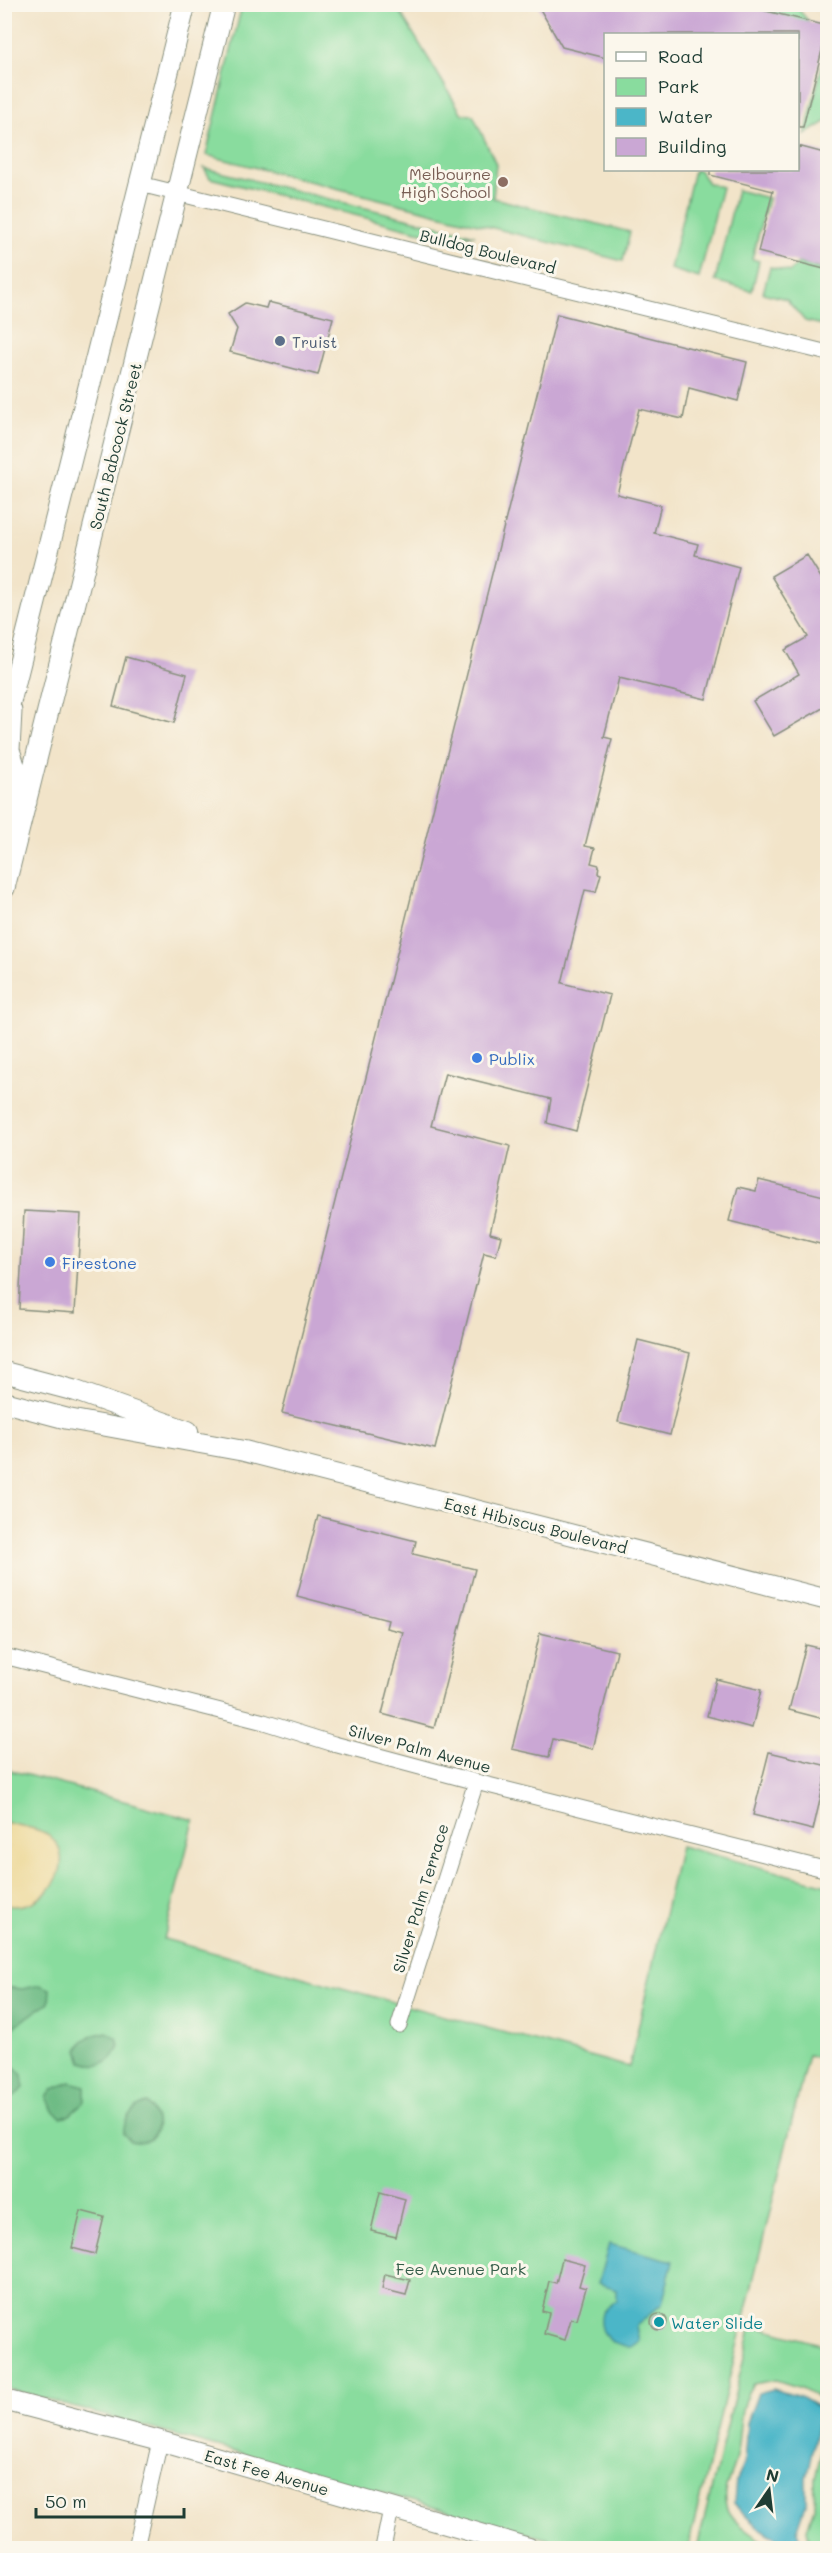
<svg xmlns="http://www.w3.org/2000/svg" width="832" height="2553" font-family="Mali,sans-serif">
<rect width="100%" height="100%" fill="#fbf7ec"/>
<filter id="ink" filterUnits="userSpaceOnUse"><feTurbulence type="fractalNoise" baseFrequency=".0167" numOctaves="2"/><feDisplacementMap in="SourceGraphic" scale="12" xChannelSelector="R" yChannelSelector="G"/><feConvolveMatrix kernelMatrix="1 2 1 2 8 2 1 2 1" color-interpolation-filters="sRGB"/></filter>
<filter id="wash" filterUnits="userSpaceOnUse"><feTurbulence type="fractalNoise" baseFrequency=".008" numOctaves="4" result="noise"/><feDisplacementMap in="SourceGraphic" scale="24" xChannelSelector="R" yChannelSelector="G"/><feGaussianBlur stdDeviation="1.35" result="paint"/><feColorMatrix in="noise" values="0 0 0 0 0 0 0 0 0 0 0 0 0 0 0 0 0 1.4 0 .05"/><feComposite in="paint" operator="in"/></filter>
<g filter="url(#wash)">
<rect width="100%" height="100%" fill="#f2e4c9"/>
<!-- green -->
<path fill="#89dc9e" stroke="#548c69" stroke-width="1.5" d="M242 5H396L462 114 473 115 496 164 493 198 630 232 623 261 206 155Z
M746 5H795L810 23Z
M827 62V121L805 135 822 65Z
M204 168 475 235 448 236 417 231 210 178Z
M694 170H699L708 183 722 187 699 278 670 269Z
M737 190 768 198 752 259 759 261 752 291 715 281Z
M798 263 827 271V326L805 321 786 299 763 293 770 267 790 272Z
M5 1769 194 1820 164 1939 629 2067 680 1846 827 1885V2060L808 2055 688 2548H580L5 2388Z
M752 2325 827 2346V2403L804 2389 776 2380 753 2384C736 2408 742 2435 735 2461 732 2475 721 2490 726 2506 730 2523 765 2545 780 2548H697Z
M827 2429V2548H811L807 2530 814 2507 815 2478Z"/>
<!-- forest -->
<path fill="#6ebc85" stroke="#467c5c" stroke-width="1.5" d="M40 1985 50 1989 49 2002 15 2026 5 2022V1987L23 1989Z
M107 2032 117 2039 119 2045C113 2064 100 2068 82 2062L78 2050 83 2041 90 2036Z
M5 2062 12 2064 22 2075 24 2088 13 2097 5 2095Z
M70 2082 85 2086V2101L70 2115 61 2117 53 2111 47 2097 53 2089Z
M147 2103C164 2122 158 2147 130 2141L124 2134C123 2119 132 2107 147 2103Z"/>
<!-- sand -->
<path fill="#eeda9e" stroke="#868c69" stroke-width="1.5" d="M5 1822C17 1826 40 1828 50 1836 80 1861 46 1914 5 1905Z"/>
<!-- water -->
<path fill="#4bb6c8" stroke="#357a7e" stroke-width="1.5" d="M609 2244 673 2261 662 2304 636 2326 639 2341 631 2347C610 2347 597 2332 602 2312L617 2300V2289L598 2283Z
M773 2389 800 2397 821 2409 806 2478V2504L797 2531 803 2547 792 2548C785 2539 778 2539 768 2533 755 2525 743 2515 734 2503L736 2480 744 2463 747 2423 758 2393Z"/>
<g id="blocks">
<!-- building -->
<path fill="#caa7d4" d="M537 4H738L828 26 803 127H798V34H606V58L562 47Z
M798 146 828 154V270L758 252 773 191 710 175V170H798Z
M268 302 333 318 318 375 230 352 237 329 228 314 245 303 266 308Z
M557 314 747 362 738 401 689 388 683 419 639 409 617 494 661 505 654 533 698 544 695 555 739 567 706 699 619 678 604 737 612 739 585 846 595 848 591 863 599 865 598 873 601 874 596 892 585 890 562 983 610 995 576 1131 547 1123 551 1099 445 1073 431 1126 510 1146 490 1233 501 1236 496 1256 484 1253 435 1449 282 1413Z
M807 555 828 589V705L774 736 753 701 799 674 785 650 808 637 771 576Z
M126 657 187 674 174 723 113 706Z
M759 1180 828 1197V1246L729 1221 738 1187 756 1191Z
M24 1211 81 1214 75 1313 19 1309Z
M638 1340 690 1353 670 1435 618 1422Z
M318 1516 416 1541 413 1554 475 1569 434 1728 382 1714 403 1632 386 1628 388 1620 297 1596Z
M540 1633 617 1651 593 1749 553 1739 549 1757 512 1749Z
M806 1645 828 1650V1720L789 1710Z
M716 1679 761 1690 752 1728 707 1716Z
M769 1752 828 1766 813 1830 753 1815Z
M380 2192 405 2199 396 2237 371 2231Z
M81 2211 104 2217 95 2254 72 2248Z
M562 2259 585 2265 579 2286 586 2288 577 2320 571 2319 565 2340 544 2334 549 2313 542 2311 549 2281 556 2283Z
M385 2274 410 2280 406 2295 382 2289Z
M651 2322a8 8 0 1 1 16 0a8 8 0 1 1-16 0Z"/>
</g>
</g>
<g filter="url(#ink)">
<use href="#blocks" fill-opacity="0" stroke="#88907e" stroke-width="1.5"/>
<g fill="none" stroke-linecap="round" stroke-linejoin="round">
<!-- minor casing -->
<g stroke="#88907e" stroke-width="17">
<path id="minor" d="M140 184 828 353
M4 1656 264 1722 334 1744 476 1782 828 1870
M399 2025 476 1782
M136 2548 160 2441
M383 2548 391 2509"/>
</g>
<!-- tertiary casing -->
<g stroke="#88907e" stroke-width="22">
<path id="tertiary" d="M4 1372 76 1391 188 1431
M4 1402 68 1419 244 1451 828 1600
M4 2400 160 2441 529 2548"/>
</g>
<!-- secondary casing -->
<g stroke="#88907e" stroke-width="23">
<path id="secondary" d="M11 711 9 750 26 802
M4 726 185 4
M4 792 12 843
M4 888 224 4"/>
</g>
<!-- minor -->
<use href="#minor" stroke="#fff" stroke-width="15"/>
<!-- tertiary -->
<use href="#tertiary" stroke="#fff" stroke-width="20"/>
<!-- secondary -->
<use href="#secondary" stroke="#fff" stroke-width="21"/>
</g>
</g>
<!-- markers -->
<circle fill="#8d6e63" stroke="#fbf7ec" stroke-width="2" cx="503" cy="182" r="6"/>
<circle fill="#5c6f8a" stroke="#fbf7ec" stroke-width="2" cx="280" cy="341" r="6"/>
<g fill="#3f7fe0" stroke="#fbf7ec" stroke-width="2">
<circle cx="477" cy="1058" r="6"/>
<circle cx="50" cy="1262" r="6"/>
</g>
<circle fill="#0f9aa8" stroke="#fbf7ec" stroke-width="2" cx="659" cy="2322" r="6"/>
<g text-anchor="middle" dominant-baseline="central" stroke-width="6" stroke-linejoin="round" paint-order="stroke">
<!-- education labels -->
<g font-size="16" fill="#785e54" stroke="#fbf7ec" text-anchor="end">
<text x="491" y="173">Melbourne<tspan x="491" dy="18">High School</tspan></text>
</g>
<!-- street labels -->
<g font-size="16" fill="#1f3d34" stroke="#fbf7ec">
<text transform="translate(488 251) rotate(14)">Bulldog Boulevard</text>
<text transform="translate(115 446) rotate(-76)">South Babcock Street</text>
<text transform="translate(536 1525) rotate(14)">East Hibiscus Boulevard</text>
<text transform="translate(420 1748) rotate(15)">Silver Palm Avenue</text>
<text transform="translate(420 1898) rotate(-73)">Silver Palm Terrace</text>
<text transform="translate(267 2472) rotate(16)">East Fee Avenue</text>
</g>
<!-- service labels -->
<g font-size="16" fill="#4e5e75" stroke="#fbf7ec" text-anchor="start">
<text x="292" y="341">Truist</text>
</g>
<!-- shop labels -->
<g font-size="16" fill="#366cbe" stroke="#fbf7ec" text-anchor="start">
<text x="489" y="1058">Publix</text>
<text x="62" y="1262">Firestone</text>
</g>
<!-- park labels -->
<g font-size="16" fill="#345d49" stroke="#fbf7ec">
<text x="461" y="2268">Fee Avenue Park</text>
</g>
<!-- culture labels -->
<g font-size="16" fill="#0d838f" stroke="#fbf7ec" text-anchor="start">
<text x="671" y="2322">Water Slide</text>
</g>
</g>
<!-- margin -->
<rect width="832" height="2553" fill="none" stroke="#fbf7ec" stroke-width="24"/>
<!-- legend -->
<rect x="604" y="33" width="195" height="138" fill="#fbf7ec" stroke="#a3ada2" stroke-width="1.5"/>
<rect x="616" y="52" width="30" height="9" fill="#ffffff" stroke="#a3ada2" stroke-width="1.5"/>
<text x="658" y="63" font-size="18" fill="#1f3d34">Road</text>
<rect x="616" y="78" width="30" height="18" fill="#89dc9e" stroke="#a3ada2" stroke-width="1.5"/>
<text x="658" y="93" font-size="18" fill="#1f3d34">Park</text>
<rect x="616" y="108" width="30" height="18" fill="#4bb6c8" stroke="#a3ada2" stroke-width="1.5"/>
<text x="658" y="123" font-size="18" fill="#1f3d34">Water</text>
<rect x="616" y="138" width="30" height="18" fill="#caa7d4" stroke="#a3ada2" stroke-width="1.5"/>
<text x="658" y="153" font-size="18" fill="#1f3d34">Building</text>
<!-- north arrow -->
<g transform="translate(769 2490) rotate(14)" stroke="#fbf7ec" stroke-width="4.5" paint-order="stroke">
<path d="M0-4.5L10 22L0 15L-10 22Z" fill="#1f3d34"/>
<text y="-9" font-size="16" font-weight="bold" text-anchor="middle" fill="#1f3d34">N</text>
</g>
<!-- scale -->
<path d="M36 2508v9h148v-9" fill="none" stroke="#1f3d34" stroke-width="3"/>
<text x="45" y="2508" font-size="18" fill="#1f3d34" stroke="#fbf7ec" stroke-width="4.5" paint-order="stroke">50 m</text>
</svg>
